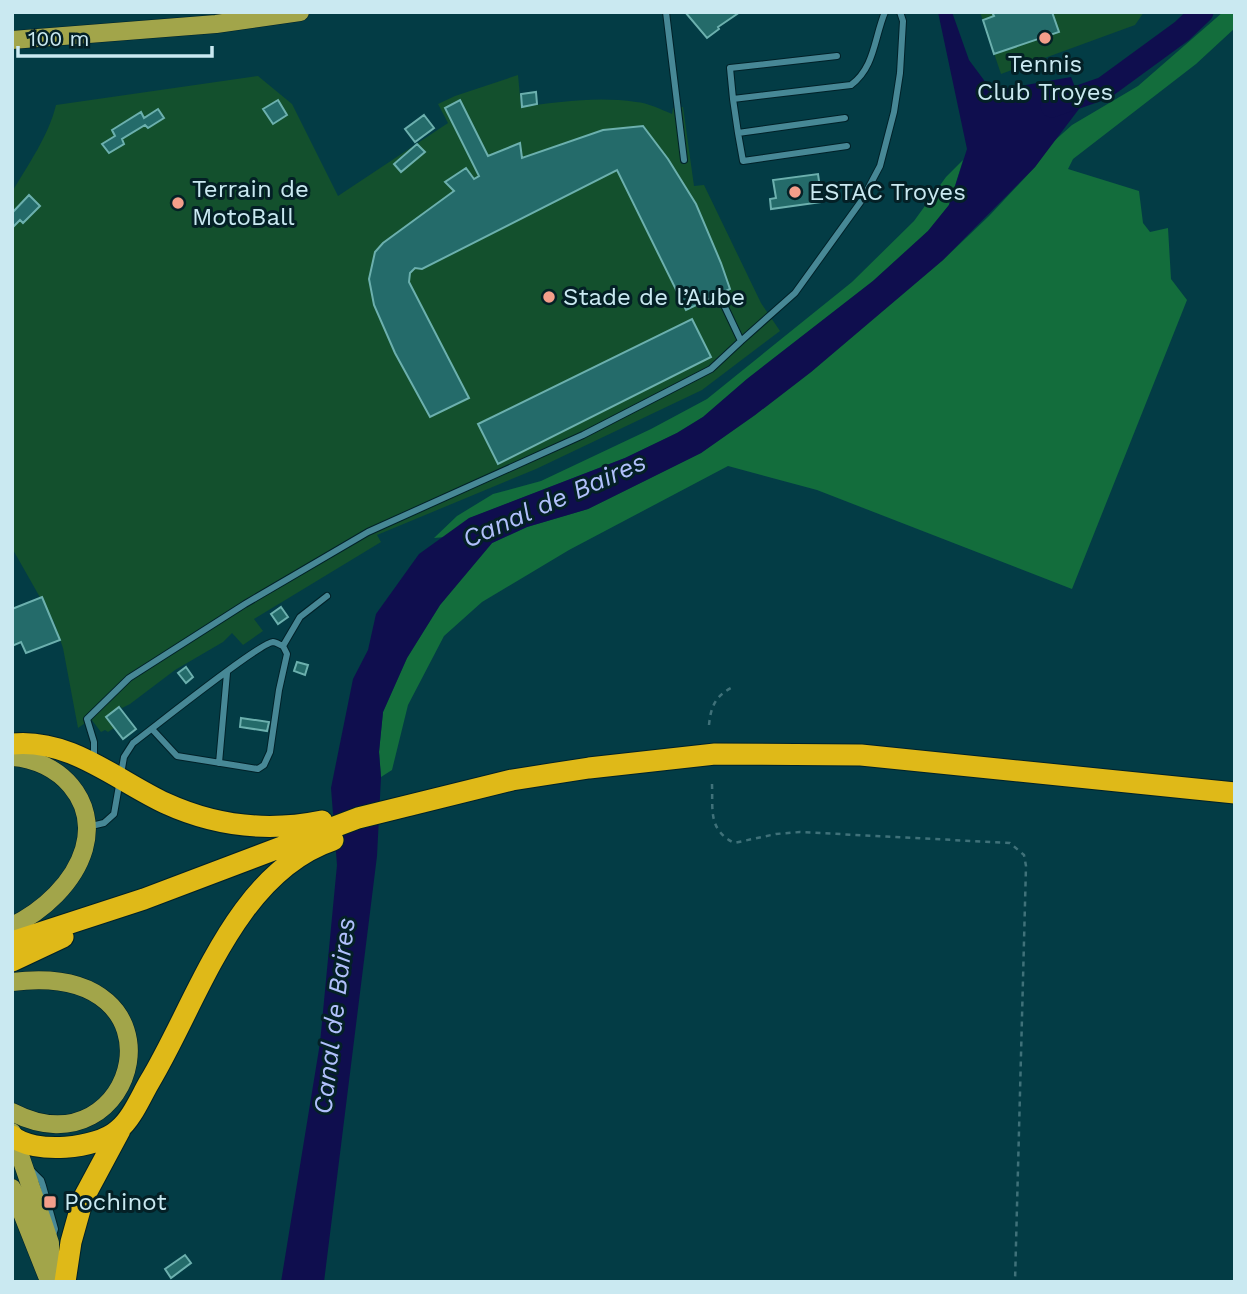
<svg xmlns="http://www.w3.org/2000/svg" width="1247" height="1294" font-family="'Work Sans',sans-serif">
<rect width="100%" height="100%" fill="#033c45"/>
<!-- green -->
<path fill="#13502d" d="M980 12H1144L1135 25 1001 74Z
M518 75 521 107C559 102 597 96 636 102 648 103 660 109 672 114L673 108 683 107 694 186 704 185 761 303 780 331 702 390 536 469 377 535 381 542 254 619 263 631 243 645 232 633 223 642 175 670 130 704 122 708 120 706 106 717 114 728 108 732 105 730 101 732 91 719 78 728 63 648 54 622 12 548V192C28 165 49 135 56 105L258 76 292 104 338 196 448 123 438 104 455 96Z"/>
<!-- forest -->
<path fill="#136d3c" d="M1223 12H1235V28L1196 64 1073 159 1068 169 1139 191 1143 223 1150 232 1168 228 1171 279 1187 300 1072 589 817 490 728 466 569 550 482 602 444 636 408 705 392 770 381 777 379 752 383 712 407 658 440 605 492 543 527 527 588 509 701 453 755 415 811 372 943 260 989 216 1035 167 1053 142 1072 125 1138 86Z
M963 160 949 205 928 231 873 281 747 379 703 417 677 433 625 458 470 518 445 537 434 538 457 516 493 494 541 481 651 429 707 399 852 282 914 221 946 177Z"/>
<!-- water -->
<path fill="#0f0e4e" d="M938 12H952L969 60 992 91 1071 77 1082 105 1035 167 943 260 811 372 755 415 701 453 588 509 527 527 492 543 440 605 407 658 383 712 379 752 381 777 377 856 324 1282H281L320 1043 337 865 331 788 353 679 368 650 376 614 419 554 469 518 625 458 677 433 703 417 747 379 873 281 928 231 949 205 967 149Z"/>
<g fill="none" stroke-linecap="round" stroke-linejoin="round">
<!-- river -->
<path stroke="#0f0e4e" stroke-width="23" d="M1052 106 1104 88 1182 31 1202 12"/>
</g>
<!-- building -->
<path fill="#246b6a" stroke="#6cb0ae" stroke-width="2" d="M685 12H740L718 27 719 29 707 38Z
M992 12H1052L1059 32 994 54 983 20 994 16Z
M536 92 537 104 522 107 521 94Z
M278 100 287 115 273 124 263 109Z
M460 100 488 156 520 143 522 158 603 130 643 126 668 159 696 204 721 263 730 289 686 310 617 170 422 269 415 268 410 273 409 282 469 398 430 417 395 353 374 305 369 279 375 252 383 243 454 191 445 182 466 168 474 179 479 176 445 108Z
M158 109 164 118 148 128 145 125 122 139 124 144 109 153 102 144 115 136 112 130 141 112 144 118Z
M424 115 434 128 415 142 405 129Z
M417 144 425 152 401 172 394 164Z
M818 174 822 202 771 209 770 199 776 198 773 180Z
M29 195 40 206 23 223 20 220 12 228V213Z
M692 319 711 357 498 464 478 424Z
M42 597 60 640 26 653 21 642 12 646V609Z
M281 607 288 617 278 624 271 614Z
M297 662 308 665 305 675 294 671Z
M186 667 193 677 186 683 178 673Z
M119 707 136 729 123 739 106 717Z
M241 718 269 722 267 731 240 727Z
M185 1255 191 1263 171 1278 165 1269Z"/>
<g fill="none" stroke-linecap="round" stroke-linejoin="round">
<!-- lane casing -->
<g stroke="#002128" stroke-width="8">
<path id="lane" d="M666 12 684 160
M837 56 730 68 733 99 851 85C875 67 874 38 885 12
M733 99 738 133 845 118
M738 133 743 161 847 146
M724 305 741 341 795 293 862 200 880 166 894 112 900 73 903 21 900 12
M283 646 300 617 327 596
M94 758V742L87 719 129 678 245 604 368 532 583 435 711 369 741 341
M219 763 227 673
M87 827 104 823 114 814 124 757 133 743C152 729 259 643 273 642 276 642 280 645 283 646L287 654 279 690 270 752 264 765 258 769 177 756 152 729
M32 1171 41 1180 43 1186 55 1229 53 1235"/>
</g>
<!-- primary casing -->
<g stroke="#002128" stroke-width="19">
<path id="primary" d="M12 40 216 24 300 12
M12 757C59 760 98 800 84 849 74 883 43 911 12 926
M12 982C195 959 138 1177 12 1112
M12 1132 50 1243V1282
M12 1188 47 1276"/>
</g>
<!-- highway casing -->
<g stroke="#002128" stroke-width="23">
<path id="highway" d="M12 744C70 738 116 780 165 803 215 826 268 832 322 821
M12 942 144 899 358 818 512 780 589 768 715 754 861 755 1235 793
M12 961 63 937
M12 1136C34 1155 97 1149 118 1130 132 1119 141 1096 150 1081 198 1001 235 873 333 840
M65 1282 71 1242 83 1199 120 1130"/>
</g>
<!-- path -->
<path stroke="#3f7179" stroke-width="2.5" stroke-dasharray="5 5" stroke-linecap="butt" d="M709 725C711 705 716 695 735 686
M712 784C713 811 708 829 734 843L776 834 800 832 1010 843 1024 855 1026 866 1015 1282"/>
<!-- lane -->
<use href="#lane" stroke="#478896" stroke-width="6"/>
<!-- primary -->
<use href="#primary" stroke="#a2a54a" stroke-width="18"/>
<!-- highway -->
<use href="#highway" stroke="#dfb918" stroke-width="21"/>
</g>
<!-- markers -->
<g fill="#f49e8a" stroke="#042026" stroke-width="2.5">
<circle cx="1045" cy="38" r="7"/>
<circle cx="795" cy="192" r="7"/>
<circle cx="178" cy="203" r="7"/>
<circle cx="549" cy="297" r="7"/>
<rect x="43" y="1195" width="14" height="14" rx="3.5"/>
</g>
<g text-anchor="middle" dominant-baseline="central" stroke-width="6" stroke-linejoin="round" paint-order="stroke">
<!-- poi labels -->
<g font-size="24" fill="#cae9f1" stroke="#042026" text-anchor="start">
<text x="1045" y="64" text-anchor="middle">Tennis<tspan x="1045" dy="28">Club Troyes</tspan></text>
<text x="192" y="189">Terrain de<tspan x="192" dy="28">MotoBall</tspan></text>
<text x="809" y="192">ESTAC Troyes</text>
<text x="563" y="297">Stade de l’Aube</text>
<text x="64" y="1202">Pochinot</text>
</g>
<!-- water labels -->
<g font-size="26" font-style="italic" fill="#b1c0fb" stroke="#042026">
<text transform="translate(554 500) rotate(-24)">Canal de Baires</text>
<text transform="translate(334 1016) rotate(-83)">Canal de Baires</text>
</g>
</g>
<!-- border -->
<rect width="1247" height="1294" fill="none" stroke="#cae9f1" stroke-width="28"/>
<!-- scale -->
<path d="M18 46v10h194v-10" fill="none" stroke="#cae9f1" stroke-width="3.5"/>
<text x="28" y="46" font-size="21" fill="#cae9f1" stroke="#042026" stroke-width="5" paint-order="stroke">100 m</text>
</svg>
